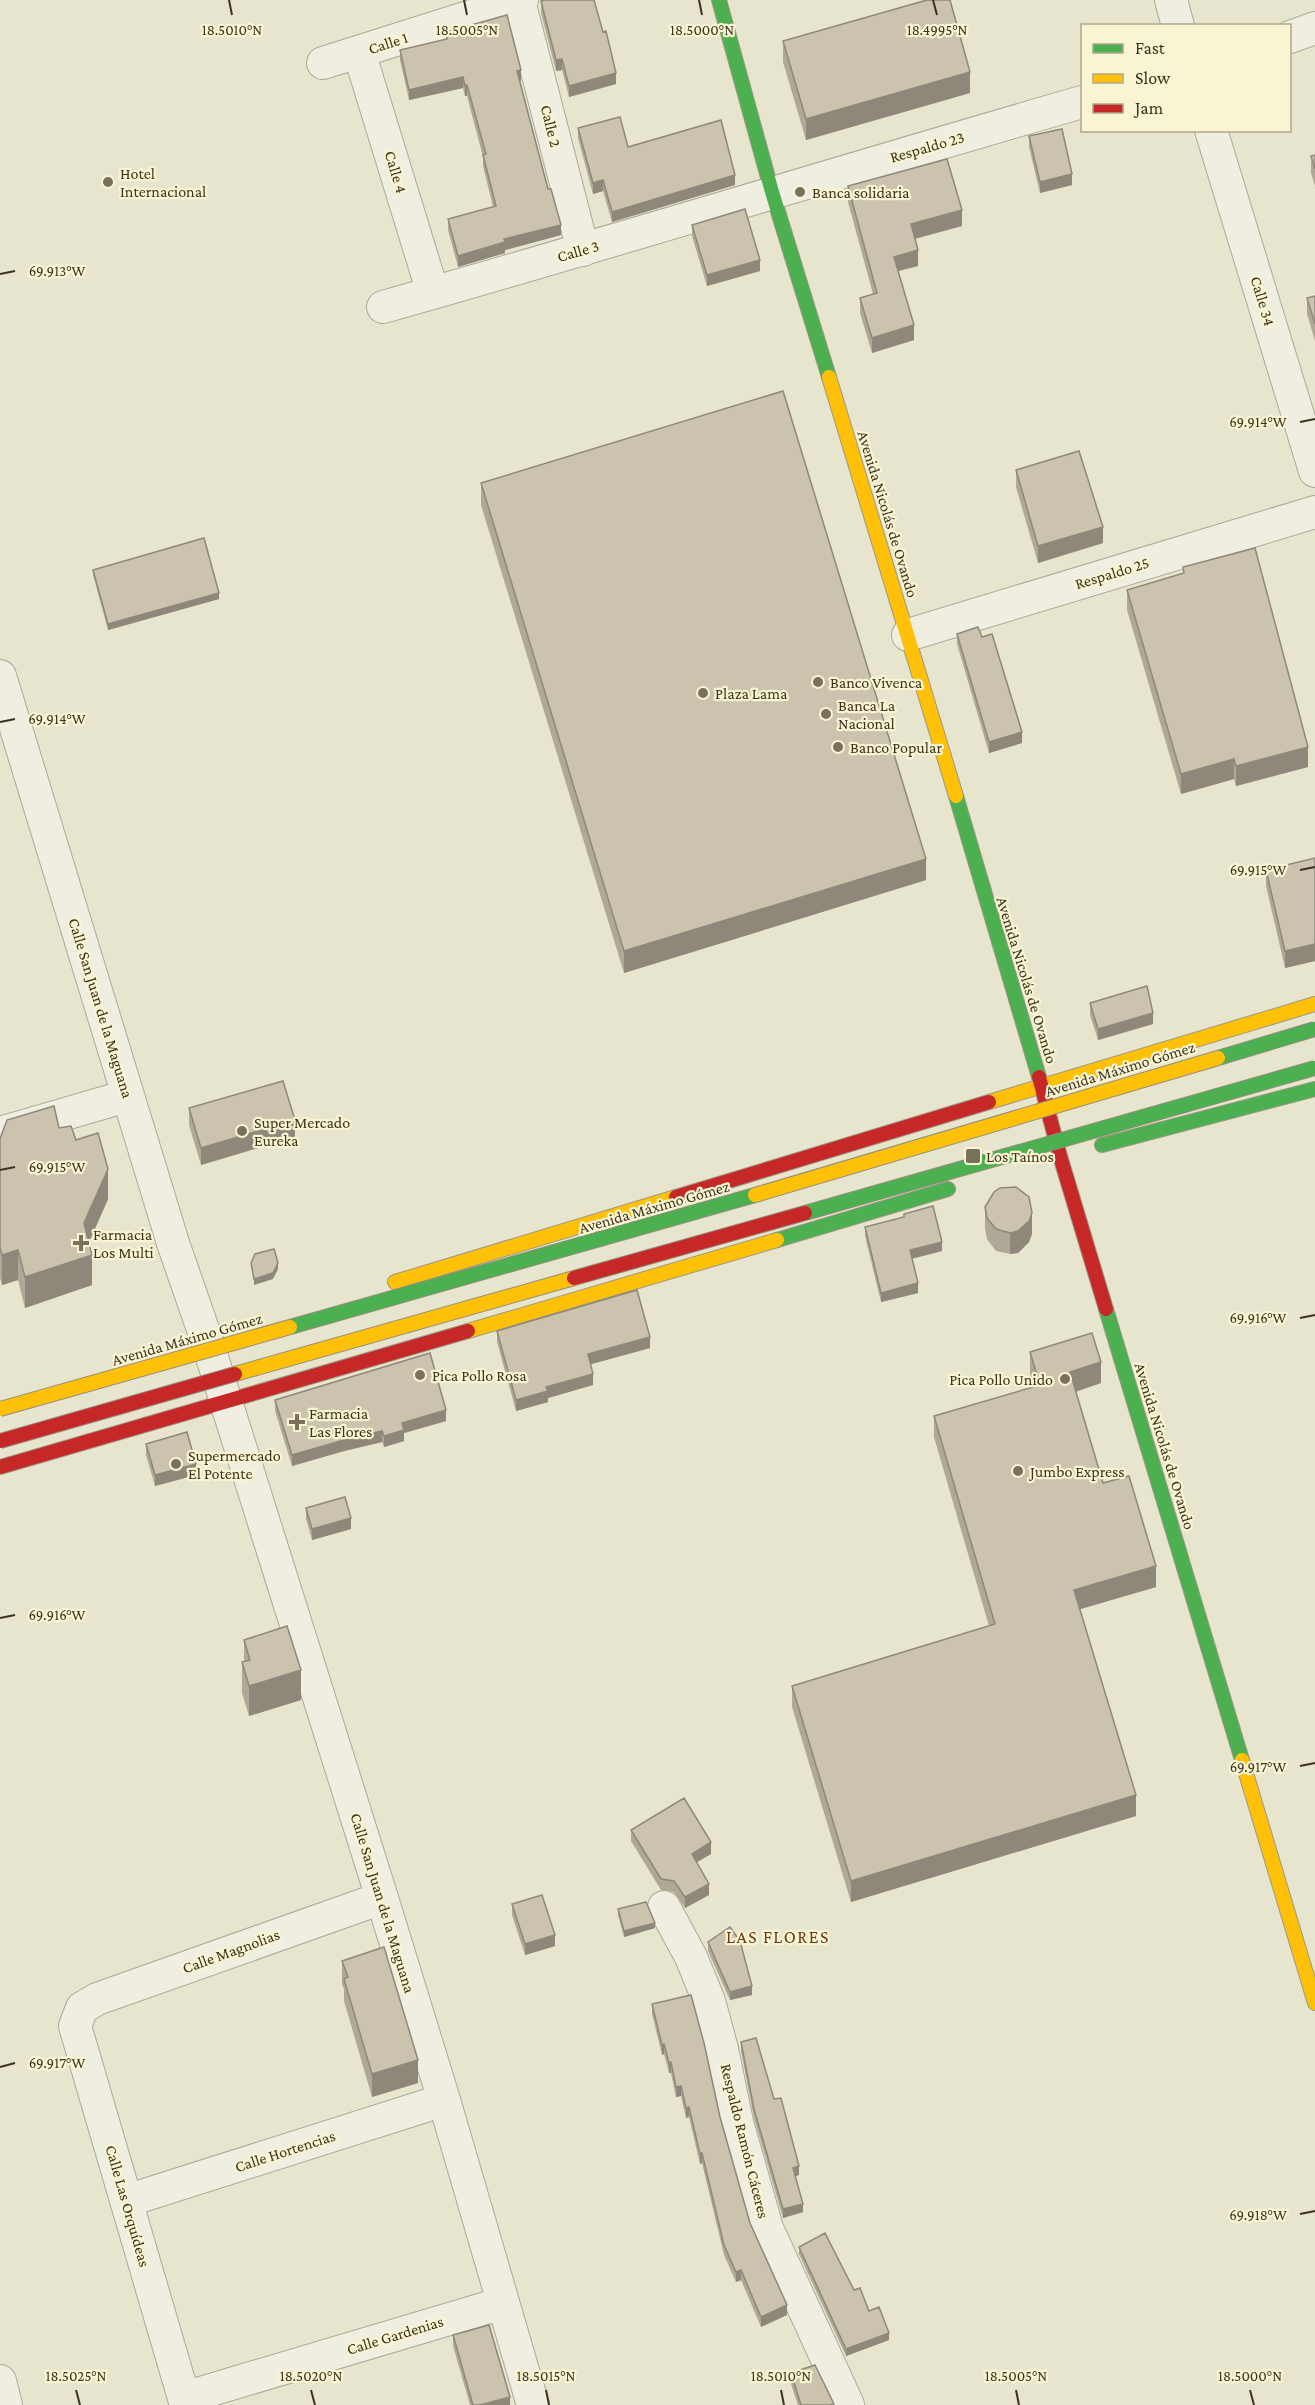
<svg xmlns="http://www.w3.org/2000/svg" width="1315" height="2405" font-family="'Crimson Pro',serif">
<rect width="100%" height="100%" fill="#e8e5ce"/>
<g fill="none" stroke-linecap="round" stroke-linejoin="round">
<!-- street casing -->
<g stroke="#ada897" stroke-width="34">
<path id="street" d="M1171 0 1178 26
M519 1 583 250
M1290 37 1315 28
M359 52 433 293
M323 63 522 0
M1211 130 1315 471
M383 307C617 241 849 169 1082 102
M908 635 1315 512
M0 676 173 1243 206 1338 382 1898 444 2100 533 2405
M0 1133 127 1096
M664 1907 691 1957 709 2001 722 2049 737 2122 767 2228 848 2405
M126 2201 444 2100
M0 2381 6 2405
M184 2398 503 2303
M186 2405 75 2026 82 2008 97 1999 382 1898"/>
</g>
<!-- fast casing -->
<g stroke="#9d9886" stroke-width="16">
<path id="fast" d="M719 0 772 192 829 377
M956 796 1039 1077
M1102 1145 1315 1089
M777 1240 948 1189
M1106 1309 1242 1760"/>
</g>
<!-- slow casing -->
<g stroke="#9d9886" stroke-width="16">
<path id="slow" d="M829 377 956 796
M989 1102 1315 1004
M395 1282 676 1197
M468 1331 777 1240
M1242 1760 1315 2003"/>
</g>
<!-- jam casing -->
<g stroke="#9d9886" stroke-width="16">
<path id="jam" d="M1039 1077 1060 1156 1106 1309
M676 1197 989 1102
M0 1467 468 1331"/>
</g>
<!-- street -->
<use href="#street" stroke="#efeee0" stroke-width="32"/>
<!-- fast -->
<use href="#fast" stroke="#4caf50" stroke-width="14"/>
<!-- slow -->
<use href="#slow" stroke="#ffc107" stroke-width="14"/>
<!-- jam -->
<use href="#jam" stroke="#c62828" stroke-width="14"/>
<!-- fast-bridge casing -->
<g stroke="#928e7e" stroke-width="16" stroke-linecap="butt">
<path id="fast-bridge" d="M1218 1058 1315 1029
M805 1213 1315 1068
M290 1327 755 1195"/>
</g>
<!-- slow-bridge casing -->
<g stroke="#928e7e" stroke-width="16" stroke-linecap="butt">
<path id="slow-bridge" d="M755 1195 1218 1058
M235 1374 574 1278
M0 1409 290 1327"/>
</g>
<!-- jam-bridge casing -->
<g stroke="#928e7e" stroke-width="16" stroke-linecap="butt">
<path id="jam-bridge" d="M574 1278 805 1213
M0 1441 235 1374"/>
</g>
<!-- fast-bridge -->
<use href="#fast-bridge" stroke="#4caf50" stroke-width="14"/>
<!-- slow-bridge -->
<use href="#slow-bridge" stroke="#ffc107" stroke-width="14"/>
<!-- jam-bridge -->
<use href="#jam-bridge" stroke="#c62828" stroke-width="14"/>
</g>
<!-- wall -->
<path fill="#afa896" d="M541 1 616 84 569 97 562 70 556 71 541 13Z
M446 32 521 81H520L548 189 561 235 505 250V253L458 267 448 230V219L493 207 483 166V157L467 96H465L463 88 409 100 400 60V50L446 39Z
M783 41 970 93 806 140 783 62Z
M578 128 628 147 735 185 612 222 603 191 593 194 578 138Z
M1029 136 1072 185 1040 193 1029 147Z
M1315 155V186L1311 173V156Z
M848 186 962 226 915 238 918 266 898 271 914 340 872 353 860 313V298L873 294 848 202Z
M692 225 760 271 707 286 692 236Z
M1315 296V341L1307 314V298Z
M1016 470 1103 543 1038 563 1016 487Z
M481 483 926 880 624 973 481 505Z
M1183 567 1308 767 1236 786 1234 779 1181 794 1127 610V590L1183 574Z
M93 570 219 599 108 630 93 575Z
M957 634 982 637 1022 743 989 753 957 644Z
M1315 858V961L1285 968 1266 886V870Z
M1090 1003 1153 1024 1098 1040 1090 1015Z
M189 1108 295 1137 201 1165 189 1125Z
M59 1128 76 1140 108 1199 89 1243 92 1285 25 1308 18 1280 2 1285 0 1278V1139Z
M985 1207 1032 1234 1029 1242 1018 1253 1010 1254 996 1251 987 1239 985 1228Z
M904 1214 942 1251 912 1259 918 1293 881 1302 865 1236V1227L904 1217Z
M497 1331 650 1348 591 1364 593 1385 548 1398V1402L516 1411 497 1342Z
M1030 1352 1101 1383 1076 1392 1103 1483 1156 1587 1080 1609 1136 1816 851 1902 792 1707V1686L989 1626 934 1437V1416L1034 1387 1030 1374Z
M275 1400 446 1421 404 1433V1441L384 1447 382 1442 344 1451 292 1466 275 1411Z
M146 1444 196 1475 155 1486 146 1455Z
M306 1508 351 1529 312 1540 306 1519Z
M244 1640 301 1700 249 1716 242 1693V1662H244Z
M631 1830 711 1854 697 1862 709 1895 685 1908 674 1892 661 1890 631 1841Z
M512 1904 555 1946 525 1955 512 1915Z
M618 1909 655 1928 624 1937 618 1915Z
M708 1942 752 1995 730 2000 708 1951Z
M342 1961 418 2083 372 2097 344 2001V1989L342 1984Z
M652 2004 720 2117 750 2223 787 2315 761 2327 741 2280 736 2282 724 2255 702 2163 700 2164 689 2117 686 2118 681 2096 676 2097 671 2073H669L664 2054 662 2055 652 2014Z
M741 2042 774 2099 799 2175 795 2176 803 2212 783 2218 754 2118 741 2051Z
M799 2247 854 2290 889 2340 846 2356 799 2254Z
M453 2335 510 2405H470L453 2346Z
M791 2373 834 2405H798L791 2384Z"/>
<!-- shaded-wall -->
<path fill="#8e887a" d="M562 59V70L556 71V60Z
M521 70V81L517 82V71Z
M970 72V93L806 140V119Z
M616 73V84L569 97V86Z
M463 77V88L409 100V90Z
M467 85V96H465V86Z
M1072 174V185L1040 193V182Z
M735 175V185L612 222V212Z
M603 180V191L593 194V183Z
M962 210V226L911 240V224Z
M561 225V235L505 250V253L458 267V256L504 239Z
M918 250V266L894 272V257Z
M760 260V271L707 286V275Z
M914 325V340L872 353V338Z
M1103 527V543L1038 563V546Z
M219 593V599L108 630V624Z
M1022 732V743L989 753V742Z
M1308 747V767L1236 786V766Z
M1234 759V779L1181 794V774Z
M926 859V880L624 973V951Z
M1315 944V961L1285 968V951Z
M1153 1013V1024L1098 1040V1029Z
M295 1120V1137L201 1165V1148Z
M108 1169V1199L84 1253V1223Z
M1032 1213V1234L1029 1242 1018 1253 1010 1254V1233Z
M942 1242V1251L910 1259V1250Z
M18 1250V1280L2 1285V1255Z
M92 1255V1285L25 1308V1277Z
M278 1263V1269L273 1279 254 1285V1279Z
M918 1283V1293L881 1302V1293Z
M650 1337V1348L588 1365V1354Z
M1101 1362V1383L1070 1393V1372Z
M593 1374V1385L548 1398V1402L516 1411V1400L546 1387Z
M446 1410V1421L404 1433V1441L384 1447V1436L402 1423Z
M382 1431V1442L344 1451 292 1466V1455L344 1440Z
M196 1464V1475L155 1486V1475Z
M351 1518V1529L312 1540V1529Z
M1156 1566V1587L1074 1611V1590Z
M301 1670V1700L249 1716V1686Z
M1136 1795V1816L851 1902V1881Z
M711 1842V1854L692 1865V1854Z
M709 1884V1895L685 1908V1897Z
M655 1923V1928L624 1937V1931Z
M555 1935V1946L525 1955V1944Z
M752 1986V1995L730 2000V1992Z
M664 2044V2054L662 2055V2045Z
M418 2060V2083L372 2097V2074Z
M671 2062V2073H669V2063Z
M681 2086V2096L676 2097V2087Z
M689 2107V2117L686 2118V2108Z
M702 2153V2163L700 2164V2154Z
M799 2166V2175L793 2177V2168Z
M803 2204V2212L783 2218V2209Z
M741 2270V2280L736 2282V2272Z
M787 2305V2315L761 2327V2317Z
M889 2333V2340L846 2356V2349Z
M510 2397V2405H480Z"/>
<!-- building -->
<path fill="#cbc3ae" stroke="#8e887a" stroke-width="1.5" d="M546 0H594L603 32 606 31 616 73 569 86 562 59 556 60 541 1Z
M927 0H950L970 72 806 119 783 41Z
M507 15 521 70 517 71 548 189H551L561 225 504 239 505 242 458 256 448 219 496 206 483 155 486 154 467 85 465 86 463 77 409 90 400 50 447 39 446 32Z
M620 117 628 147 721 120 735 175 612 212 603 180 593 183 578 128Z
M1062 129 1072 174 1040 182 1029 136Z
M1315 155V169L1311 156Z
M947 159 962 210 911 224 918 250 894 257 914 325 872 338 860 298 877 293 848 186Z
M745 209 760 260 707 275 692 225Z
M1315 296V324L1307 298Z
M783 391 926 859 624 951 481 483Z
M1079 451 1103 527 1038 546 1016 470Z
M204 538 219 593 108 624 93 570Z
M1255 548 1308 747 1236 766 1234 759 1181 774 1127 590 1184 573 1183 567Z
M978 627 982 637 992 634 1022 732 989 742 957 634Z
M1315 858V944L1285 951 1266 870Z
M1147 986 1153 1013 1098 1029 1090 1003Z
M283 1081 295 1120 201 1148 189 1108Z
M54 1106 59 1128 71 1126 76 1140 98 1133 108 1169 84 1223 92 1255 25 1277 18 1250 2 1255 0 1248V1139L7 1120Z
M1016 1187 1029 1197 1032 1213 1029 1221 1018 1231 1010 1233 996 1229 987 1218 985 1207 994 1192 1000 1188Z
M933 1206 942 1242 910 1250 918 1283 881 1293 865 1227 904 1217V1214Z
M274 1249 278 1263 273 1273 254 1279 251 1263 255 1254Z
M637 1290 650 1337 588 1354 593 1374 546 1387 548 1391 516 1400 497 1331Z
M1092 1333 1101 1362 1070 1372 1103 1483 1129 1476 1156 1566 1074 1590 1136 1795 851 1881 792 1686 995 1624 934 1416 1040 1385 1030 1352Z
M430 1353 446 1410 402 1423 404 1430 384 1436 382 1431 344 1440 292 1455 275 1400Z
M187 1432 196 1464 155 1475 146 1444Z
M345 1497 351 1518 312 1529 306 1508Z
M287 1626 301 1670 249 1686 242 1662 250 1660 244 1640Z
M684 1798 711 1842 692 1854 709 1884 685 1897 674 1881 661 1879 631 1830Z
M542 1895 555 1935 525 1944 512 1904Z
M646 1902 655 1923 624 1931 618 1909Z
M730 1927 740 1941 752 1986 730 1992 708 1942Z
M384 1947 418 2060 372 2074 344 1979 348 1977 342 1961Z
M691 1995 704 2043 720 2117 750 2223 787 2305 761 2317 741 2270 736 2272 724 2245 702 2153 700 2154 689 2107 686 2108 681 2086 676 2087 671 2062 669 2063 664 2044 662 2045 652 2004Z
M756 2038 774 2099 781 2098 799 2166 793 2168 803 2204 783 2209 754 2109 741 2042Z
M825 2233 854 2290 860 2288 869 2311 879 2307 889 2333 846 2349 799 2247Z
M489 2325 510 2397 480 2405H473L453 2335Z
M815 2365 834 2404 830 2405H801L791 2373Z"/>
<!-- ticks -->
<path fill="none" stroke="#3d321d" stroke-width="2" d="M229 0 232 15M464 0 467 15M699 0 702 15M933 0 937 15M0 274 15 271M1300 422 1315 419M0 722 15 719M1300 870 1315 867M0 1170 15 1167M1300 1318 1315 1315M0 1618 15 1615M1300 1766 1315 1763M0 2067 15 2063M1300 2214 1315 2211M76 2390 80 2405M311 2390 315 2405M546 2390 549 2405M781 2390 784 2405M1016 2390 1019 2405M1250 2390 1254 2405"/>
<!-- markers -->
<g fill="#79715b" stroke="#f9f5d3" stroke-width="2">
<circle cx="108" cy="182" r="6"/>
<circle cx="800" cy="192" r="6"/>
<circle cx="818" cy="682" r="6"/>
<circle cx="703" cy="693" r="6"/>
<circle cx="826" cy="714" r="6"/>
<circle cx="838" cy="747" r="6"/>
<circle cx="242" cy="1131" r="6"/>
<rect x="965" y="1148" width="16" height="16" rx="3"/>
<path d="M78 1234h6v6h6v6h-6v6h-6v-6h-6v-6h6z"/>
<circle cx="420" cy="1375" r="6"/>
<circle cx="1065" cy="1379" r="6"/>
<path d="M294 1413h6v6h6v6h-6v6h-6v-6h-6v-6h6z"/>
<circle cx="176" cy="1464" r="6"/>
<circle cx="1018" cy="1471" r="6"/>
</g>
<g text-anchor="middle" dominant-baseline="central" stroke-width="4.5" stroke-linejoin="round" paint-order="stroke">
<!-- street labels -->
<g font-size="16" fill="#3d321d" stroke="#f9f5d3">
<text transform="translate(388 43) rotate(-18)">Calle 1</text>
<text transform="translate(551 126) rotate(76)">Calle 2</text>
<text transform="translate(927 147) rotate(-16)">Respaldo 23</text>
<text transform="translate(396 172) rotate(73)">Calle 4</text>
<text transform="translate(578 251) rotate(-16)">Calle 3</text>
<text transform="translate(1263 301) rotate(73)">Calle 34</text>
<text transform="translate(888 514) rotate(73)">Avenida Nicolás de Ovando</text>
<text transform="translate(1112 573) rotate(-17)">Respaldo 25</text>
<text transform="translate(1027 980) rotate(73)">Avenida Nicolás de Ovando</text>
<text transform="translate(101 1008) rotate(73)">Calle San Juan de la Maguana</text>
<text transform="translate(1120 1069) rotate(-17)">Avenida Máximo Gómez</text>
<text transform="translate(654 1207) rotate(-16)">Avenida Máximo Gómez</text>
<text transform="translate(187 1339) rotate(-16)">Avenida Máximo Gómez</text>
<text transform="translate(1165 1446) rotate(73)">Avenida Nicolás de Ovando</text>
<text transform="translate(383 1903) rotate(73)">Calle San Juan de la Maguana</text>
<text transform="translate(231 1951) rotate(-20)">Calle Magnolias</text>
<text transform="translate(745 2141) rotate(76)">Respaldo Ramón Cáceres</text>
<text transform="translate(285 2151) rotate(-18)">Calle Hortencias</text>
<text transform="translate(128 2206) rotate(74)">Calle Las Orquídeas</text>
<text transform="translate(395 2335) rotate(-17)">Calle Gardenias</text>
</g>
<!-- poi labels -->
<g font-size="16" fill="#3d321d" stroke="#f9f5d3" text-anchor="start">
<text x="120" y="173">Hotel<tspan x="120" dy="18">Internacional</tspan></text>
<text x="812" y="192">Banca solidaria</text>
<text x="830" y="682">Banco Vivenca</text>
<text x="715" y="693">Plaza Lama</text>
<text x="838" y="705">Banca La<tspan x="838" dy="18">Nacional</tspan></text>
<text x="850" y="747">Banco Popular</text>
<text x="254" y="1122">Super Mercado<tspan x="254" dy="18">Eureka</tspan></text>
<text x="986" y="1156">Los Taínos</text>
<text x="93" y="1234">Farmacia<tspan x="93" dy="18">Los Multi</tspan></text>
<text x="432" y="1375">Pica Pollo Rosa</text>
<text x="1053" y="1379" text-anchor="end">Pica Pollo Unido</text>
<text x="309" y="1413">Farmacia<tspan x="309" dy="18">Las Flores</tspan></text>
<text x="188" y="1455">Supermercado<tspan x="188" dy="18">El Potente</tspan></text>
<text x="1030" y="1471">Jumbo Express</text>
</g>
<!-- neighbourhood labels -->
<g font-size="18" letter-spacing="1.5" fill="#6d3b18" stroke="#f9f5d3">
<text x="778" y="1937">LAS FLORES</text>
</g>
</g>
<g font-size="15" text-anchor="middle" fill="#3d321d" stroke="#f9f5d3" stroke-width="4.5" stroke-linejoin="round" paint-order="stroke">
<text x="232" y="35">18.5010°N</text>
<text x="467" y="35">18.5005°N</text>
<text x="702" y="35">18.5000°N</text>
<text x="937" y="35">18.4995°N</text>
<text x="57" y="276">69.913°W</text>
<text x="1258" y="427">69.914°W</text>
<text x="57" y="724">69.914°W</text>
<text x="1258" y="875">69.915°W</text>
<text x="57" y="1172">69.915°W</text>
<text x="1258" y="1323">69.916°W</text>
<text x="57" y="1620">69.916°W</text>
<text x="1258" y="1772">69.917°W</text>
<text x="57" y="2068">69.917°W</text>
<text x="1258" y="2220">69.918°W</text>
<text x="76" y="2381">18.5025°N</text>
<text x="311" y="2381">18.5020°N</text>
<text x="546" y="2381">18.5015°N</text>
<text x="781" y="2381">18.5010°N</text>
<text x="1016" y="2381">18.5005°N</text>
<text x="1250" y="2381">18.5000°N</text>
</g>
<!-- legend -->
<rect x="1081" y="24" width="210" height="108" fill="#f9f5d3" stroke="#aea78a" stroke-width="1.5"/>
<rect x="1093" y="44" width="30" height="9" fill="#4caf50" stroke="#aea78a" stroke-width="1.5"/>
<text x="1135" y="54" font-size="18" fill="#3d321d">Fast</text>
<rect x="1093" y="74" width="30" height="9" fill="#ffc107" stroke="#aea78a" stroke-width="1.5"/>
<text x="1135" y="84" font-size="18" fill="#3d321d">Slow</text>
<rect x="1093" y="104" width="30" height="9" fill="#c62828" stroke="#aea78a" stroke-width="1.5"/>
<text x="1135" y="114" font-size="18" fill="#3d321d">Jam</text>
</svg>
